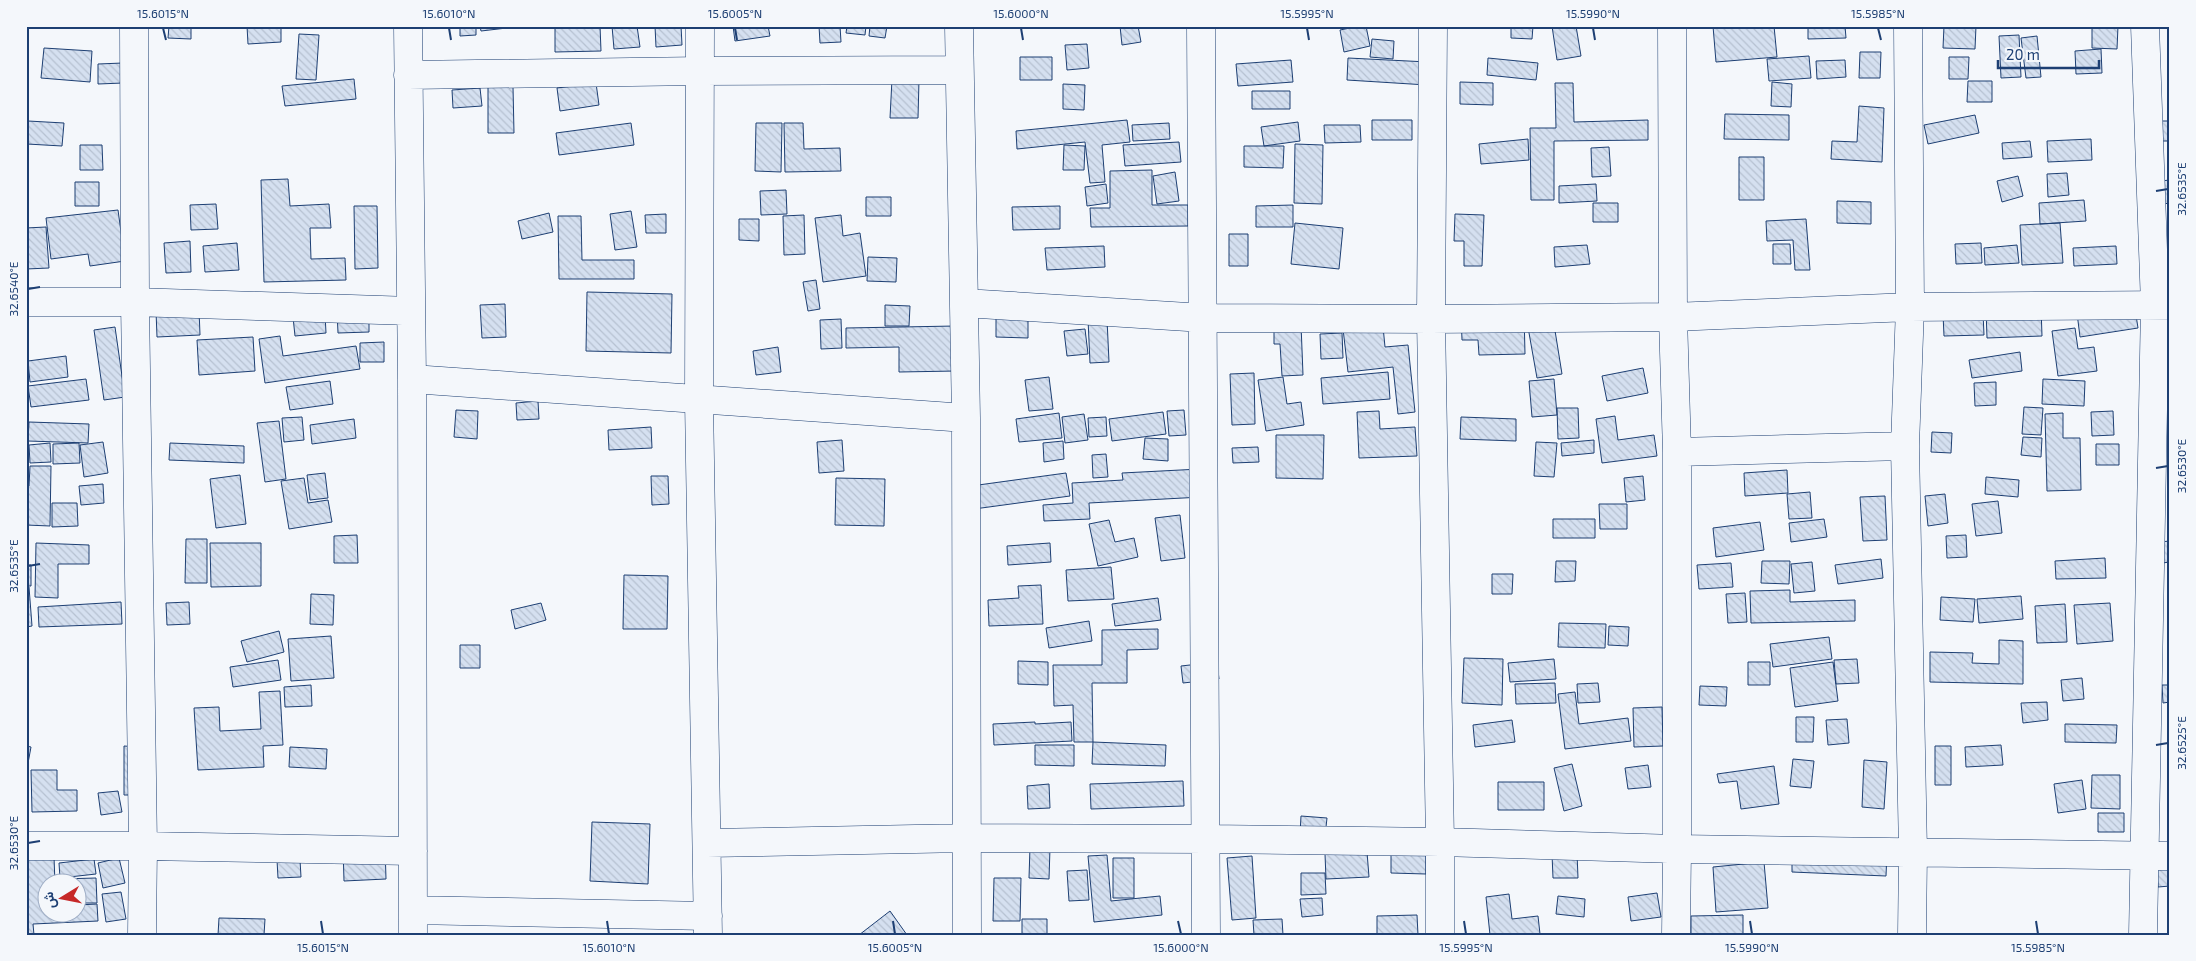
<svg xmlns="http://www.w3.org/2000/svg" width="2196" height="961" font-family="'Exo 2',Vazirmatn,sans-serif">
<defs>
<pattern id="building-back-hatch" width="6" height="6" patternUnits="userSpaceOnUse" patternTransform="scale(1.25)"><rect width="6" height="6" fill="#d5e0f0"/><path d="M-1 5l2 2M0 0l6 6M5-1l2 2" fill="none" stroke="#b6c1d1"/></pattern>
</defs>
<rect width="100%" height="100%" fill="#f4f7fb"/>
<!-- building -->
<path fill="url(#building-back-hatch)" stroke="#1d3f73" d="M169 26H191V39L168 38Z
M247 26H281V42L248 44Z
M460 26H476V35L460 36Z
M480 26H524L481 31Z
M555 26H600L601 51 555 52Z
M612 26H637L640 47 614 49Z
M655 26H681L682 45 656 47Z
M733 26H768L770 36 735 41Z
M819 26H840L841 42 820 43Z
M847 26H866L865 35 846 33Z
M870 26H887L885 38 869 36Z
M1120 26H1138L1141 42 1122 45Z
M1360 26H1366L1370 46 1344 52 1340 30Z
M1511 26H1533L1532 39 1511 38Z
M1552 26H1576L1581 56 1557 60Z
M1713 26H1774L1777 57 1716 62Z
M1808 26H1845L1846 38 1808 39Z
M1944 26H1976L1975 49 1943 48Z
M2092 26H2118L2117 49 2092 48Z
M299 34 319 35 316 80 296 79Z
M2019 35 2021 77 2001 78 1999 36Z
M2037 36 2041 77 2026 78 2021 38Z
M1372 39 1394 41 1393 59 1370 57Z
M1087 44 1089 68 1067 70 1065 45Z
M44 48 92 51 90 82 41 78Z
M2101 49 2102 73 2076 74 2075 51Z
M1860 52H1881L1880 78H1859Z
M1809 56 1811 78 1769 81 1767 59Z
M1020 57H1052V80H1020Z
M1949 57H1969L1968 79H1949Z
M1348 58 1428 62 1427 85 1347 80Z
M1488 58 1538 63 1536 80 1487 75Z
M1291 60 1293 82 1238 86 1236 64Z
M1845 60 1846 77 1817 79 1816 61Z
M123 63V83L98 84V64Z
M354 79 356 99 285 106 282 86Z
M892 79 919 80 918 118H890Z
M1968 81H1992V102H1967Z
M1460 82 1493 83V105L1460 104Z
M1772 82 1792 84 1791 107 1771 106Z
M596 83 599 105 560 111 557 88Z
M1555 83H1573L1574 122 1648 120V140L1554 141V200H1531L1530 128H1556Z
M1063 84 1085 85 1084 110 1063 109Z
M488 87H513L514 133H488Z
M480 88 482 106 453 108 452 90Z
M1252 91H1290V109H1252Z
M1859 106 1884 108 1882 162 1831 159 1832 141 1857 142Z
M1725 114 1789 115V140L1724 139Z
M1975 115 1979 133 1928 144 1924 125Z
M1127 120 1130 142 1102 145 1105 182 1090 183 1085 142 1017 149 1016 131Z
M1372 120H1412V140H1372Z
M28 121 64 123 62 146 27 144Z
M2159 121H2170V141H2159Z
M1298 122 1300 141 1264 146 1261 127Z
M631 123 634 145 559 155 556 133Z
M756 123H782L781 172 755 171Z
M784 123H803L804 149 840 148 841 171 785 172Z
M1169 123 1170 139 1133 141 1132 125Z
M1324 125H1360L1361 142 1325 143Z
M1528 139 1529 160 1481 164 1479 144Z
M2091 139 2092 160 2048 162 2047 141Z
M2030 141 2032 157 2003 159 2002 143Z
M1179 142 1181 162 1125 166 1123 145Z
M1295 144 1323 145 1322 204 1294 203Z
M80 145H102L103 170H80Z
M1064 145 1085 146 1084 170H1063Z
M1244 146H1284L1283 168 1244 167Z
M1609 147 1611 176 1592 177 1591 148Z
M1739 157H1764V200H1739Z
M1152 170V205H1188V226L1091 227 1090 208H1110V171Z
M1175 172 1179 201 1157 204 1153 176Z
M2067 173 2069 195 2048 197 2047 174Z
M2018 176 2023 196 2002 202 1997 181Z
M288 179 290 206 329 204 331 228H310L311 259 345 258 346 280 264 282 261 180Z
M2170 180V203L2163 204 2160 181Z
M75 182H99V206H75Z
M1106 184 1108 203 1087 206 1085 187Z
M1596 184 1597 201 1559 203V186Z
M786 190 787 214 761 215 760 191Z
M866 197H891V216H866Z
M2084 200 2086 221 2040 224 2039 203Z
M1837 201 1871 202V224L1837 223Z
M1593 203H1618V222H1593Z
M216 204 218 229 191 230 190 205Z
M1293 205V227H1256V206Z
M354 206H377L378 268 355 269Z
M1060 206V229L1013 230 1012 207Z
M118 210 125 261 90 266 88 254 51 259 46 218Z
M631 211 637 247 615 250 610 214Z
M549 213 553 232 522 239 518 221Z
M666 214V233H646L645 215Z
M1455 214 1484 215 1482 266H1464V241H1454Z
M804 215 805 254 784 255 783 216Z
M841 215 843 236 860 233 866 276 823 282 815 218Z
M558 216H581L582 260H634V279H559Z
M739 219H759V241L739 240Z
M1806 219 1810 270H1795L1793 240 1767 241 1766 221Z
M1295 223 1343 228 1339 269 1291 264Z
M2060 223 2063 263 2022 265 2020 225Z
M46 227 49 268 26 269V228Z
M1229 234H1248V266H1229Z
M190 241 191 272 166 273 164 243Z
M237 243 239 270 205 272 203 246Z
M1981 243 1982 263 1956 264 1955 244Z
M1773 244H1790L1791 264H1773Z
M1587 245 1590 264 1555 267 1554 247Z
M2017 245 2019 263 1985 265 1984 248Z
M1104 246 1105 267 1047 270 1045 248Z
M2116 246 2117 264 2074 266 2073 248Z
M868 257 897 258 896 282 867 281Z
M816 280 820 309 808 311 803 282Z
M587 292 672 294 671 353 586 351Z
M2133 296 2138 328 2080 337 2076 305Z
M505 304 506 337 482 338 480 305Z
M885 305 910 306 909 326H885Z
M2041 307 2042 336 1987 338 1986 309Z
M199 309 200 335 157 337 156 311Z
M337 311H369V332L338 333Z
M1552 312 1562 374 1537 378 1526 316Z
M1524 313 1525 354 1479 355 1478 340H1462L1461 314Z
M1983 313 1984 335 1944 336 1943 314Z
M325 314 326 333 295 336 293 317Z
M1382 316 1385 347 1408 345 1415 412 1398 414 1393 367 1348 372 1342 320Z
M996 317H1028V338L996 337Z
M841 319 842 348 821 349 820 320Z
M1088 319H1107L1109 362 1090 363Z
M1301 324 1303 375 1282 376 1280 344H1274V325Z
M955 326 956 371 899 372V347L846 348V328Z
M115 327 125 397 104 400 94 330Z
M2075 328 2078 349 2094 347 2097 371 2058 376 2052 331Z
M1085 329 1088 354 1067 356 1064 331Z
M1342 333 1343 358 1321 359 1320 334Z
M280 336 283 356 356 346 360 369 265 383 259 339Z
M253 337 255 371 199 375 197 340Z
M384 342V362H360V343Z
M778 347 781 372 756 375 753 351Z
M2020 352 2022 371 1972 378 1969 360Z
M66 356 68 377 30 382 28 361Z
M1643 368 1648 393 1607 401 1602 376Z
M1388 372 1390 399 1323 404 1321 378Z
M1254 373 1255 424 1232 425 1230 374Z
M1049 377 1053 409 1029 411 1025 380Z
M1283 377 1287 404 1301 402 1304 425 1266 431 1258 380Z
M86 379 89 400 31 407 28 386Z
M1554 379 1557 415 1532 417 1529 381Z
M2043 379 2085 381 2084 406 2042 404Z
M330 381 333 404 290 410 286 387Z
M1996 382V405L1975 406 1974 383Z
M538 401 539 419 517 420 516 403Z
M2024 407 2043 408 2041 435 2022 434Z
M1557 408H1578L1579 438 1558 439Z
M456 410 478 411 477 439 454 437Z
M1184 410 1186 435 1169 436 1167 411Z
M1379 411 1380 429 1415 427 1417 456 1359 458 1357 412Z
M2113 411 2114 435 2092 436 2091 412Z
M1163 412 1166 434 1112 441 1109 419Z
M1059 413 1062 438 1019 442 1016 419Z
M2063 413V438H2080L2081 490 2047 491 2045 414Z
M1084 414 1088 440 1065 443 1062 417Z
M1615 416 1618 440 1654 435 1657 456 1602 463 1596 419Z
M302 417 304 440 284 442 282 418Z
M1106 417 1107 436 1089 437 1088 418Z
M1461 417 1516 419V441L1460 439Z
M354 419 356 438 312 444 310 425Z
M279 421 286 479 265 482 257 423Z
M29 422 89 424 88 443 28 441Z
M651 427 652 448 609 450 608 430Z
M1932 432 1952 433 1951 453 1931 452Z
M1276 435H1324L1323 479 1276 478Z
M2023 437 2042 438 2041 457 2021 455Z
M1145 438 1168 439V461L1143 459Z
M842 440 844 471 819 473 817 442Z
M1594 440V453L1562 456 1561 443Z
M1063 441 1064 459 1044 462 1043 443Z
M103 442 108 473 84 477 80 445Z
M1536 442 1557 443 1554 477 1534 476Z
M50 443 51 462 30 463 29 445Z
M79 443 80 463 53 464V444Z
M170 443 244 446V463L169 460Z
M2096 444H2119V465H2096Z
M1258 447 1259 462 1233 463 1232 448Z
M1106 454 1108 477 1093 478 1092 455Z
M30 466H51L50 526 26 525V486H29Z
M1200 469 1202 497 1089 503 1090 519 1044 521 1043 505 1073 503 1072 483 1123 480 1122 473Z
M1787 470 1788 493 1745 496 1744 473Z
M325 473 328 498 310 500 307 475Z
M1066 473 1070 496 974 509 971 486Z
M240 475 246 524 216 528 210 479Z
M651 476H668L669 504 652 505Z
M1643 476 1645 500 1626 502 1624 478Z
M1986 477 2019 480 2018 497 1985 494Z
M304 478 308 503 328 500 332 522 289 529 281 481Z
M836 478 885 479 884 526 835 525Z
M103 484 104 503 81 505 79 486Z
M1810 492 1812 518 1789 519 1787 494Z
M1945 494 1948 523 1928 526 1925 496Z
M1885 496 1887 540 1863 541 1860 497Z
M1998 501 2002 533 1976 536 1972 504Z
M52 503H77L78 526 52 527Z
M1599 504H1627V529H1600Z
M1180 515 1185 558 1161 561 1155 518Z
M1553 519H1595V538H1553Z
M1824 519 1827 537 1791 542 1789 523Z
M1109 520 1115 542 1134 538 1138 557 1098 566 1089 524Z
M1760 522 1764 550 1716 557 1713 528Z
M357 535 358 563H334V536Z
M1966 535 1967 557 1947 558 1946 536Z
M186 539H207V583H185Z
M2170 541V562L2162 563 2159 542Z
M36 543 89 545V564H58V598L35 597Z
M210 543H261V586L211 587Z
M1050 543 1051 562 1008 565 1007 546Z
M2105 558 2106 578 2056 579 2055 561Z
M1881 559 1883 578 1838 584 1835 565Z
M1556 561H1576L1575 581 1555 582Z
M1762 561H1790L1789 584 1761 583Z
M1812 562 1815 591 1794 593 1791 564Z
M1731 563 1733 587 1699 589 1697 565Z
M26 565H31V586H26Z
M1111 567 1114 599 1068 601 1066 570Z
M1492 574H1513L1512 594H1492Z
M624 575 668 576 667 629H623Z
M1041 585 1043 624 989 626 988 600 1019 598 1018 586Z
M26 587H29L32 626 26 627Z
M1790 590V602L1855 600V621L1751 623 1750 591Z
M1745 593 1747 622 1728 623 1726 594Z
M311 594 334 595 333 625 310 624Z
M2021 596 2023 619 1979 623 1977 599Z
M1941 597 1975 599 1973 622 1940 620Z
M1158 598 1161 620 1115 626 1112 604Z
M121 602 122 624 39 627 38 607Z
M189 602 190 624 167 625 166 603Z
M541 603 546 620 515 629 511 610Z
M2110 603 2113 641 2077 644 2074 605Z
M2065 604 2067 642 2037 643 2035 606Z
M1089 621 1092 641 1049 648 1046 628Z
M1559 623 1606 624 1605 648 1558 647Z
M1609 626 1629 627 1628 646 1608 645Z
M1158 629V649L1127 650V683H1092L1093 742H1074L1073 705 1054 706 1053 665H1102V630Z
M279 631 284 652 247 662 241 641Z
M331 636 334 678 291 681 288 639Z
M1829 637 1832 659 1773 667 1770 644Z
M1999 640 2023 641V684L1930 682V652L1973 653 1972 663 1999 664Z
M460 645H480V668H460Z
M1464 658 1503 659 1502 705 1462 703Z
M1554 659 1556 679 1510 682 1508 663Z
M1857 659 1859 683 1836 684 1834 660Z
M278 660 281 680 233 687 230 667Z
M1018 661 1048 662V685L1018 684Z
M1217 662 1219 679 1183 683 1181 666Z
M1748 662H1770V685H1748Z
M1833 662 1838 701 1795 707 1790 668Z
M2082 678 2084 699 2063 701 2061 680Z
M1555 683 1556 703 1516 704 1515 684Z
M1598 683 1600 702 1578 703 1577 684Z
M311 685 312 706 285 707 284 687Z
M2162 685H2170V702L2163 703Z
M1700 686 1727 687 1726 706 1699 705Z
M280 691 283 745 263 746 264 767 198 770 194 708 219 707 220 731 261 729 259 692Z
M1575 692 1579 724 1628 718 1631 741 1565 749 1558 694Z
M2047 702 2048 720 2023 723 2021 703Z
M1662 707 1663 746 1634 747 1633 708Z
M1796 717H1814L1813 742H1796Z
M1847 719 1849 743 1828 745 1826 720Z
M1512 720 1515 742 1475 747 1473 725Z
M1035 722V724L1071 722 1072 741 994 745 993 724Z
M2065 724 2117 725 2116 743 2065 742Z
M1093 742 1166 745 1165 766 1092 764Z
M1035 745H1074V766L1035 765Z
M2001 745 2003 765 1966 767 1965 747Z
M26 746 31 747 26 774Z
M124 746 139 747V795H124Z
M1935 746H1951V785H1935Z
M290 747 327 749 326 769 289 767Z
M1793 759 1814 761 1811 788 1790 786Z
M1864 760 1887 762 1884 809 1862 807Z
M1572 764 1582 806 1564 811 1554 768Z
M1648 765 1651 787 1628 789 1625 768Z
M1774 766 1779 804 1741 809 1737 781 1719 783 1717 774Z
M31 770H57V790H77V811L32 812Z
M2092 775H2120V809L2091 808Z
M2082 780 2086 809 2058 813 2054 784Z
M1183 781 1184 806 1091 809 1090 784Z
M1498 782H1544V810H1498Z
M1049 784 1050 808 1028 809 1027 786Z
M118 791 122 812 101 815 98 793Z
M2098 813H2124V832H2098Z
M1301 816 1327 818 1325 836 1300 834Z
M592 822 650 824 648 884 590 881Z
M1391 832H1426V874L1391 873Z
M1792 844 1887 852 1886 876 1792 872Z
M385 846 386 879 344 881 343 847Z
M1030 847 1050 848 1049 879 1029 878Z
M2170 848V886L2158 887 2155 849Z
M1367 852 1369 877 1326 879 1325 854Z
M1577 853 1578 878H1553L1552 854Z
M1107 855 1111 901 1160 896 1162 915 1094 922 1088 856Z
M1252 856 1256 918 1232 920 1227 858Z
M54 857 55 884H48V914H78V905L97 904 98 921 33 924 34 935H26V858Z
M119 858 125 883 103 888 98 863Z
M1113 858H1134V898H1113Z
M94 859 96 874 60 878 59 863Z
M277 860H300L301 877 278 878Z
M1764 862 1768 908 1716 912 1713 867Z
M1087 870 1089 900 1069 901 1067 871Z
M1301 873H1325L1326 894 1301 895Z
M96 878 97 903H78V884H60V879Z
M994 878H1021L1020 921H993Z
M121 892 126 919 106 922 102 894Z
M1657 893 1661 917 1631 921 1628 897Z
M1509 894 1512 919 1538 916 1540 934 1490 935 1486 897Z
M1558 896 1585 899 1584 917 1556 914Z
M1322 898 1323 915 1302 917 1300 899Z
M890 911 907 935H859Z
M1417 915 1418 935H1377V916Z
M1743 915V935H1691V916Z
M219 918 265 919 264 935H218Z
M1022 919H1047V935H1022Z
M1282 919 1283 935H1254L1253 920Z"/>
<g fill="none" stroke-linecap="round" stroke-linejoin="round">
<!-- minor casing -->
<g stroke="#1d3f73" stroke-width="29">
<path id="minor" d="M134 26 135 302 143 846 142 935
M408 26 412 379 413 935
M700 26 699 401 708 935
M959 26 966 418 967 935
M1201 26 1206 935
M1433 26 1431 319 1440 842V935
M1672 26 1673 317 1677 452V849L1676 935
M1908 26 1910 307 1905 446 1913 852 1912 935
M408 75 701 71 959 70
M26 302H135L411 311
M964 303 1204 318 1431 319 1673 317 1910 307 2170 305
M412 379 966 418
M1677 452 1905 446
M707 843 966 838 1207 839 1440 842 1677 849 2170 856
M26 846H143L413 851
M413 910 708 916
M2143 935 2155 305 2145 26"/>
</g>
<!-- minor -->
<use href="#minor" stroke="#f4f7fb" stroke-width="28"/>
</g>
<!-- ticks -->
<path fill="none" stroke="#1d3f73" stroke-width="2" d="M163 28 166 40M449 28 451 40M735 28 737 40M1021 28 1023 40M1307 28 1309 40M1593 28 1595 40M1878 28 1881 40M2156 191 2168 189M28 289 40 287M2156 468 2168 466M28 566 40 564M2156 745 2168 743M28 843 40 841M321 921 323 934M607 921 609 934M893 921 895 934M1178 921 1181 934M1464 921 1466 934M1750 921 1752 934M2036 921 2038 934"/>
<!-- border -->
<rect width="2196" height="961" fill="none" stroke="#f4f7fb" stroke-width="55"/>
<!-- north arrow -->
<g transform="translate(62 898) rotate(260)"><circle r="24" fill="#f4f7fb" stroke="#9eadc5"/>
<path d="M0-4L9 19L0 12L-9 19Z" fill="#c62828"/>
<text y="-8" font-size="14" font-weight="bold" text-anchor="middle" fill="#1d3f73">ش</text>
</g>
<!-- scale -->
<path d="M1998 60v8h101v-8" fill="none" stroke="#1d3f73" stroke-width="2.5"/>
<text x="2006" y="60" font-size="15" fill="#1d3f73" stroke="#f4f7fb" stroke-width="4" paint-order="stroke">20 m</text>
<rect x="28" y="28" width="2140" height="906" fill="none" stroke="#1d3f73" stroke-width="2"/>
<g font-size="12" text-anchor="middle" fill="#1d3f73">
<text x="163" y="18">15.6015°N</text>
<text x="449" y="18">15.6010°N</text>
<text x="735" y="18">15.6005°N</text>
<text x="1021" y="18">15.6000°N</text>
<text x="1307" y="18">15.5995°N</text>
<text x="1593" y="18">15.5990°N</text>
<text x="1878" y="18">15.5985°N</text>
<text transform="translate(2182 189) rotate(-90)" y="4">32.6535°E</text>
<text transform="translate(14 289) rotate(-90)" y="4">32.6540°E</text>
<text transform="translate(2182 466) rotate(-90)" y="4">32.6530°E</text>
<text transform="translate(14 566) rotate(-90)" y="4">32.6535°E</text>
<text transform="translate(2182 743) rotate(-90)" y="4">32.6525°E</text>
<text transform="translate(14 843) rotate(-90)" y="4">32.6530°E</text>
<text x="323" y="952">15.6015°N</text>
<text x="609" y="952">15.6010°N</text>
<text x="895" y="952">15.6005°N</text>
<text x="1181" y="952">15.6000°N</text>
<text x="1466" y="952">15.5995°N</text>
<text x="1752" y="952">15.5990°N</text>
<text x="2038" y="952">15.5985°N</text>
</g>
</svg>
